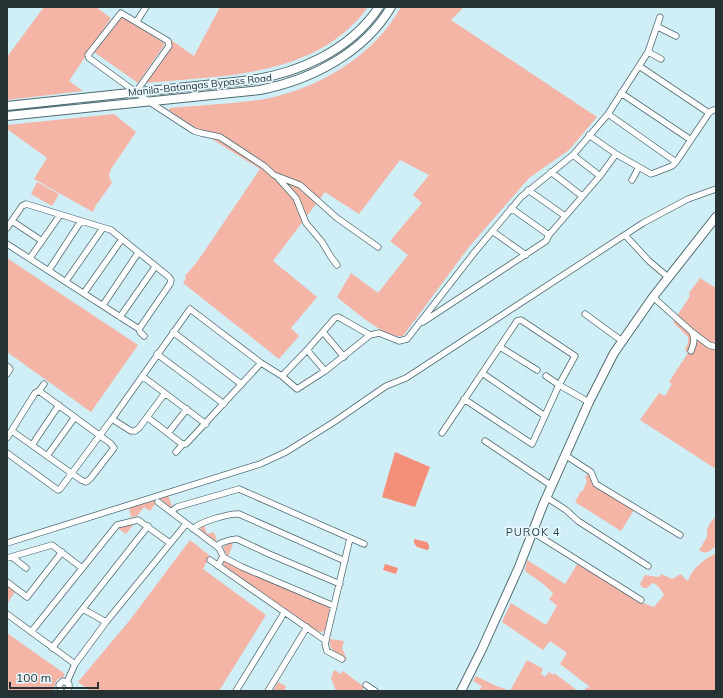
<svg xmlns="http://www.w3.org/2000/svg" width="723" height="698" font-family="Mulish,sans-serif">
<rect width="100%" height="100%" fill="#d0eef6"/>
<!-- green -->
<path fill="#f4b4a6" d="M44 7H96L111 18 69 81 83 91 7 100V57Z
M220 7H368C316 78 224 75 145 83L172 47 171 40 194 56Z
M401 7H464L451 20 597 117 569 150 529 178 469 247 403 336C385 339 351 308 337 297L351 273 378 293 408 255 390 241 422 203 413 195 429 175 400 160 359 214 325 192 273 261 317 297 291 328 299 336 279 359 183 283 186 278 185 276 197 262 260 169 207 136 170 111 169 109 170 108C202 105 239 104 270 98 323 86 374 55 401 7Z
M121 16H125L165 44 138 83 94 52 118 19Z
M114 114 136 132 111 169 109 176 112 183 96 205 93 212 34 179 47 158 7 129V125Z
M37 182 59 194 52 206 31 194Z
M7 258 138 345 91 412 7 352Z
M700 278 716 288V469L640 420 659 393 665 396 672 384 669 382 688 353 685 350 688 343V337L673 322 690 296 689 293Z
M588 473 591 479 634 510 621 531 575 502 581 491H583L587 480 585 478Z
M168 495 172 506 170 507 159 498Z
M153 500 156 503 150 511 144 507 137 516 131 517 129 507Z
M716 516V546L710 551 704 553 699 550 707 537V530L710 523Z
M135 522 126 534 118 528Z
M204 525 207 534 214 532 217 541 213 540 201 531 200 527Z
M190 540 210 556 203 569 266 615 219 691H90L78 682 130 620Z
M234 541 228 557 223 547Z
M716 553V691H584L586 688 590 687 560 664 567 653 550 641 543 650 502 622 511 603 546 625 557 606 549 599 553 594 552 592 542 583 525 571 527 560 565 584 578 563 638 601 654 607 664 595C661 590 658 584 652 583L647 588H643L640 584 645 575 659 577 661 574 672 579 681 574 685 579 688 581C692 568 705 559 716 553Z
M224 561 328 606 330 609 326 630 321 632 317 631 226 569 223 564Z
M7 585 15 592 7 604Z
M7 633 65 674 63 677C55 679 55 684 53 691H7Z
M330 639 344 641 342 648 347 660C338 654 328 651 330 639Z
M527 660 543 669 541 674 545 677 549 672 553 675 554 673 578 691H479L482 686 473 681 476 676 494 685 510 691Z
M334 670 341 674 343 671 364 687 362 691H336L331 678Z
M278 682 286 686 284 691H273Z"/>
<!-- water -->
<path fill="#f48f79" d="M395 452 430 467 415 507 382 497Z
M414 539 427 542 429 545V549L427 550 417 547 414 543Z
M385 564 398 568 396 574 383 570Z"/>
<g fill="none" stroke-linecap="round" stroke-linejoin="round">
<!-- street casing -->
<g stroke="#4f6a71" stroke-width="7">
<path id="street" d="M137 21 146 7
M658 27 676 36
M648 52 661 59
M639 66 709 113
M136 92 169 46 168 41 121 13 88 55 89 58 148 101 194 131 201 133 220 137 264 166 274 175 300 185 337 218 378 247
M621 93 691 140
M608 114 676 162
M589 135 616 154 651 174 654 173 672 166 676 162 709 113 713 110H716
M573 155 600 176
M551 172 582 196
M278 178 296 198 306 223 322 242 331 257 337 265
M632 180 639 167
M528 190 565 216
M511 208 549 235
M12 221 42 241
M7 228 22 206 26 204 111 230 169 277 171 280 170 284 139 329
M492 231 526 255
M625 235 649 261 669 278
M7 244 139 329 140 332 144 336
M30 258 60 215
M49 270 81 221
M66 281 103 228
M84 293 122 239
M653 297 692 332C695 340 694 344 691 351
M103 305 138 253
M585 314 622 341
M120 317 155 267
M423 322 546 241 549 235 600 176 616 154
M173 332 241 384
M323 332 344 357
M692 332 709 345 716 347
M500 347 537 370
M307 350 325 371
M157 354 224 404
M7 366 10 369 7 374
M482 373 545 416
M142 376 206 424
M282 376 307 350 335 318 338 317 342 319 370 335
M546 376 559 385 589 402
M39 391 44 384
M147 417 182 444H186L261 363
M112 419 131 431H135L139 428 165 393
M168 433 187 409
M442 433 517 321 521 320 575 356 559 385 532 444 464 399
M7 438 35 393 39 391 110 443 114 448 90 479 86 482 81 480 12 431
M485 441 552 486
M32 445 59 405
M176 452 183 444
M7 453 58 490 60 489 112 419 190 309 261 363 282 376 297 389 325 371 370 335 379 333 399 341 407 339 474 253 521 197 573 155 608 114 648 52 660 17
M565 455 591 472 596 484 680 535
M47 456 75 417
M546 497 566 510 578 521 648 566
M158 502 219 548 223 556 218 566
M171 512 177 507 239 489 364 544
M193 529C199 522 230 513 239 514L345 561
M531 531 641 600
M7 543 260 464 286 452 334 422 386 386 406 378 643 223 688 199 716 189
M217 546 221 543 230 540 237 539 269 554 340 584
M12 557 26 568
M223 557 242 567 334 606
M7 558 52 545 82 568
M210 560 326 641
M7 582 27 597 62 552
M83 609 106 622
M7 614 75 664
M31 632 117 525 138 520 170 543
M52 648 148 526
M342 659 327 651 325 644 350 538
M67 682 75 664 106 622 186 524
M366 685 375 691
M61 691 59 685 63 681 69 684V688L67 691
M236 691 284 613
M268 691 307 627"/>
</g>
<!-- secondary casing -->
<g stroke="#4f6a71" stroke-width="10">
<path id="secondary" d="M7 106 243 81C295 75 349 52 379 7
M7 116 260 90C311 80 364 53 391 7
M461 691 482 649 519 567 543 505 589 402 614 353 653 297 716 217"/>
</g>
<!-- street -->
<use href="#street" stroke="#fff" stroke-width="5.5"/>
<!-- secondary -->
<use href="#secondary" stroke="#fff" stroke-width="8"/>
</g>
<g text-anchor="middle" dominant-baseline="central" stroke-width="3.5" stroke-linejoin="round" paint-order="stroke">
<!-- street labels -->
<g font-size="10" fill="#273235" stroke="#e7f8fe">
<text transform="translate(200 85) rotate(-6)">Manila-Batangas Bypass Road</text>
</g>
<!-- neighbourhood labels -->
<g font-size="11" letter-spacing="1" fill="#2d464d" stroke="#e7f8fe">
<text x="533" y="532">PUROK 4</text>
</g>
</g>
<!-- border -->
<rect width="723" height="698" fill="none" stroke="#273235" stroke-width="16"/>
<!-- scale -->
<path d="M10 682v6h88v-6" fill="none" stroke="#273235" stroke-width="2"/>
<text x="16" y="682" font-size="12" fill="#273235" stroke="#e7f8fe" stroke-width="3" paint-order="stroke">100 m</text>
</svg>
